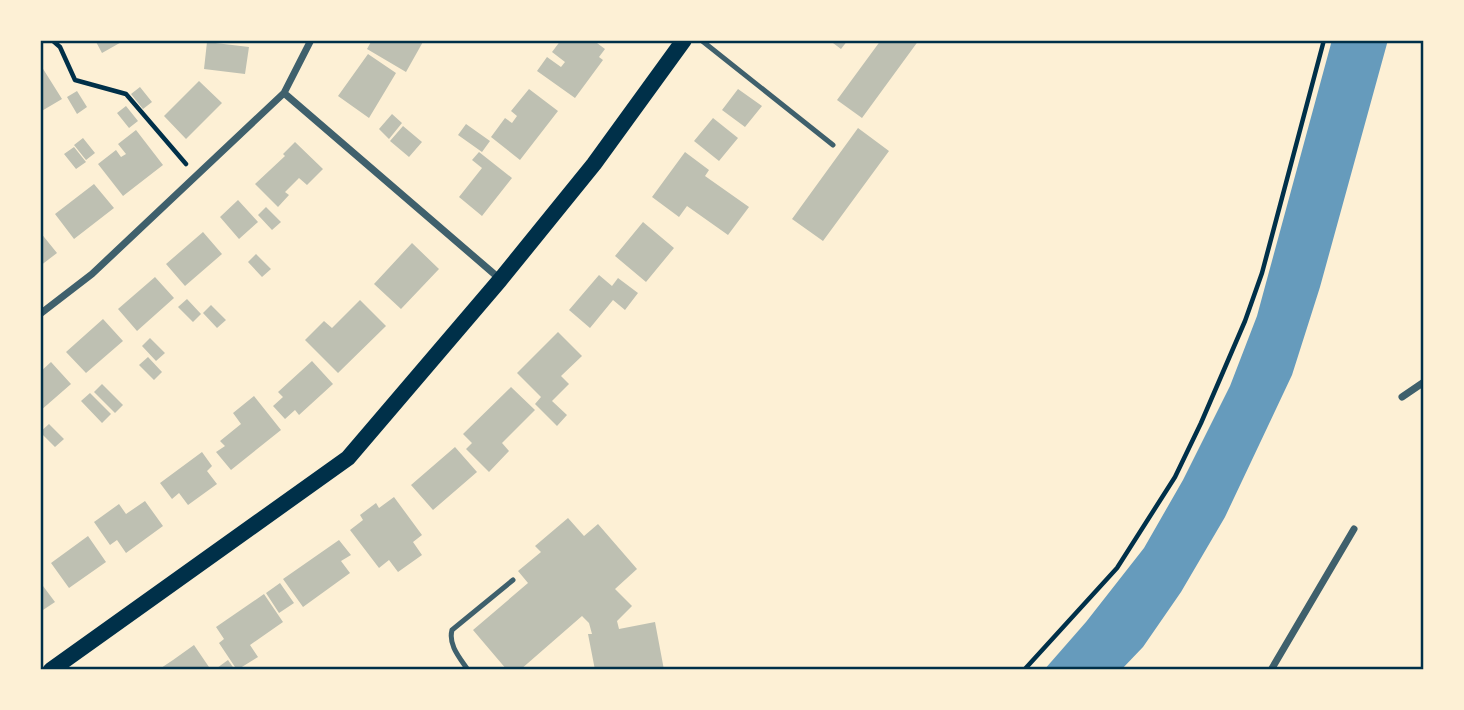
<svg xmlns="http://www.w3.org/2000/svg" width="1464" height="710" font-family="Jost,sans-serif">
<rect width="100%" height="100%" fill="#fdf0d5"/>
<!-- water -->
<path fill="#669bbc" d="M1332 40H1388L1320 287 1292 375 1225 517 1181 592 1143 647 1121 670H1044L1086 622 1144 548 1183 480 1230 386 1257 316Z"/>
<!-- building -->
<path fill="#bec0b2" d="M95 40H125L102 53Z
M372 40H424L406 72 367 49Z
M561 40H593L605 49 599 57 603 60 575 98 537 71 547 57 561 67 565 62 552 52Z
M829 40H848L841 49Z
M881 40H919L862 118 837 100Z
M207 42 249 47 245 74 204 69Z
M368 54 396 73 369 118 338 96Z
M40 64 62 99 40 112Z
M199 81 222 103 186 139 164 116Z
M140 87 152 102 143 109 131 94Z
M529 89 558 111 520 160 491 137 505 118 512 123 517 116 511 111Z
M738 89 762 106 745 127 722 110Z
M77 91 87 107 77 114 67 97Z
M126 106 138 121 129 128 117 113Z
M392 114 402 123 389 139 379 129Z
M713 118 738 138 719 161 694 141Z
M466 124 490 141 482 152 458 135Z
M403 126 422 142 409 157 390 141Z
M858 128 889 151 823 241 792 219Z
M136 130 163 165 123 196 98 164 116 150 121 157 126 154 118 144Z
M83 138 95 153 86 160 74 145Z
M295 142 323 169 307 185 299 178 285 192 289 195 278 207 255 184 285 156 283 154Z
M74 147 86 162 76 169 64 154Z
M479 152 512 178 482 216 459 197 482 168 472 160Z
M685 152 709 170 705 176 749 207 728 235 687 206 679 217 652 197Z
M94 184 114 208 74 239 55 214Z
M238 200 258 222 239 239 220 217Z
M266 207 281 222 272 230 258 215Z
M643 222 674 248 646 282 615 256Z
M40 232 57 253 40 266Z
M203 232 222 254 185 286 166 264Z
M412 243 439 269 401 309 374 284Z
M256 254 271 269 262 277 248 262Z
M599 275 612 286 618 278 638 293 625 310 613 300 590 328 569 310Z
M155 277 174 298 137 331 118 309Z
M187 299 201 314 193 322 178 307Z
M360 300 386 326 338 373 305 340 324 321 332 328Z
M211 305 226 320 217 328 203 313Z
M103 319 123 341 86 373 66 352Z
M558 332 582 356 561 376 569 384 552 401 567 415 557 426 535 404 541 397 517 373Z
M150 338 165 353 156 361 142 346Z
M148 357 162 372 154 380 139 365Z
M312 361 333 384 299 415 295 410 285 419 273 406 283 397 278 392Z
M51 362 71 384 40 411V372Z
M102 384 123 405 115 413 94 392Z
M511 387 535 410 502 443 509 451 489 472 466 449 472 443 463 434Z
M90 393 111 414 102 423 81 401Z
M254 396 281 430 231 470 216 452 225 446 220 441 241 424 233 413Z
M49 424 64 439 55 447 40 432Z
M455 447 477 472 433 510 411 485Z
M202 452 212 466 207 471 217 484 188 505 179 493 172 499 160 483Z
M394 497 422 535 413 542 422 555 398 572 389 560 379 568 350 530 363 520 360 515 376 503 379 508Z
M145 501 163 526 126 553 117 540 110 545 94 522 119 504 126 514Z
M568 518 584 536 598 524 637 569 615 589 632 606 617 621 619 629 655 622 664 670H595L588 634H592L589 623 582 616 520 670H507L473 630 528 583 518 571 541 552 535 546Z
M88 536 106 562 69 588 51 563Z
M339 540 351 555 341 561 350 573 303 607 283 579Z
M40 582 55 602 40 612Z
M280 583 294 603 279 613 266 593Z
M264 594 283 622 250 645 258 657 237 670 219 643 224 639 216 627Z
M194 645 211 670H158L173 660Z
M228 660 235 670H219L217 668Z"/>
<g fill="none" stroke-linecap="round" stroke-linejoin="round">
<!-- path -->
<path stroke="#003049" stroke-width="4.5" d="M52 40 60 47 75 80 126 94 186 164
M1024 670 1117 568 1175 477 1201 423 1245 321 1262 273 1324 40"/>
<!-- service -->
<path stroke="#3f606c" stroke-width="5" d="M701 40 833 145
M468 670C460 658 448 645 452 630L513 580"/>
<!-- minor -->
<path stroke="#3f606c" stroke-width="7" d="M284 93 500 279
M40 314 92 274 284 93 311 40
M1402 397 1424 382
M1271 670 1354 529"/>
<!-- primary -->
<path stroke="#003049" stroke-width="16" d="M51 670 348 458 500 280 594 164 684 40"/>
</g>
<!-- border -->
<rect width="1464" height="710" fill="none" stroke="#fdf0d5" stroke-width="84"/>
<rect x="42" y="42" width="1380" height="626" fill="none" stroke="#003049" stroke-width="2.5"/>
</svg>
